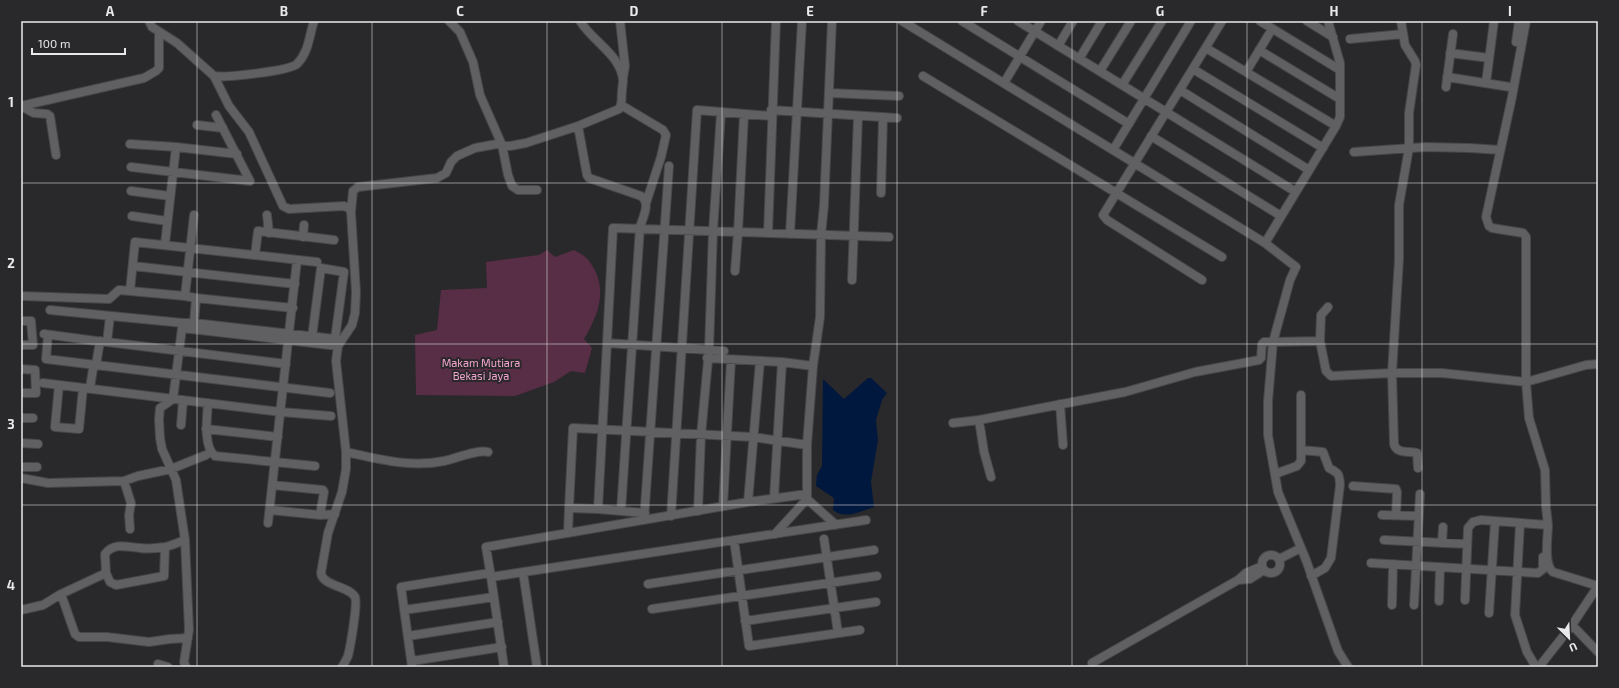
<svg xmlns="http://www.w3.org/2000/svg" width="1619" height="688" font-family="'Exo 2',sans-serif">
<rect width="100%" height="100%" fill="#29282b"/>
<!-- green -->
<path fill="#582d46" d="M547 250 555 257 574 250C579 253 586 256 589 261 609 287 599 314 584 339L592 348 585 373 571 371 554 382 515 396 416 395 415 335 437 330 441 290 487 288 486 262 539 255Z"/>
<!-- water -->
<path fill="#00183d" d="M868 378H871L887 393 882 400 876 420 878 440 871 482 874 507C861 511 845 520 833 510L834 498 816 486 817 475 822 466 823 379 844 399Z"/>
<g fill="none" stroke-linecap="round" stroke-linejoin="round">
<!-- minor casing -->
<g stroke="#464547" stroke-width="10">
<path id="minor" d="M149 21 152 27 177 43 214 76 229 106 249 132 283 206 289 209 344 206 349 208 351 212 356 292 355 313 352 325 338 346 336 361 346 452V469L342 492 328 533 321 573C322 586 349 586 355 597 358 604 350 648 348 656 346 660 344 664 342 667
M449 21 460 32 473 62 480 95 502 145 508 175 512 186 518 190H537
M620 21 625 66 623 78
M902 21 1265 243 1296 267 1290 280 1273 342 1268 401V435L1278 492 1306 560 1338 651 1348 667
M962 21 1129 124
M1018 21 1296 192
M1260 21 1340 70
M1307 21 1333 37
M1401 21 1405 45 1415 61 1416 65 1409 113V148L1399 205V259L1392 373 1394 444C1396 454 1409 451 1417 453L1418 468
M1526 21 1512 97 1486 217 1489 226 1492 228 1523 233 1526 237V382L1529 418 1545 470 1546 507 1548 525
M1350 39 1403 34
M1516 42 1519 21
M1058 46 1073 21
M1206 48 1336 126
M1259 50 1340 99
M1450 53 1489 58
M1079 59 1102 21
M1193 69 1323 148
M1100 71 1131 21
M1246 72 1272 29
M214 76C225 78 289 71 297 64 309 52 309 36 314 21
M923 76 1222 257
M1447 77 1510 87
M1004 83 1041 21
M1486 83 1494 21
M1122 85 1162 21
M1446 87 1453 34
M1180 90 1309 170
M829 93 899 96
M621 105 663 130 666 135 661 157 646 203
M21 106 144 78 156 71 159 68V33
M21 106 34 113 47 114 50 116 56 155
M771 110 897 118
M744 115 738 232 889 237
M197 125 223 128
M578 126 587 175 589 178 641 196C651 203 643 217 640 227L621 511
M1151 136 1281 216
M130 144 176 147 237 154
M1113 150 1191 21
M1354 152 1426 147 1470 148 1500 150
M131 167 250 181 216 115
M131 191 170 196
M881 193 883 117
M351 212 353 191 358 187 437 178 446 173 451 162 457 156 475 148 497 144 510 146 526 143 578 126 619 109C623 103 621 97 622 91 622 88 623 84 623 81 622 56 592 41 580 21
M267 215 269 233
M132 216 167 221
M768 233 776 21
M790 234 802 21
M303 237 304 225
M1265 243 1336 126 1340 117V63L1328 21
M165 244 176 147
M255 255 258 231 334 240
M133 266 295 284
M852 280 858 116
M1202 280 1107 220 1103 215 1222 21
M21 296 109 299 119 290 130 291
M185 296 130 291 135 242 317 262
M196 298 293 308
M50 310 183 323
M110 316 107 342 286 364
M21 321H31L33 345H21
M194 323 335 339 344 272 321 268 312 337
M182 328 183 323H194L196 298 185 296 194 215
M44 334 104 342
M48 335 46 359 96 365 100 341
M1320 341 1321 315 1328 307
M724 351 607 343 613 228 738 232 735 271
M707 358 782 362 813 366
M21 369 35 370 36 393H21
M43 383 281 412 331 416
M59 385 55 427 79 429 83 388
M90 388 93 369 96 365 330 393
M208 403C207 417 203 447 215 456L315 466
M1060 404 1063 445
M21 418H33
M979 420 984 452 991 477
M953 423 979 420 1125 392 1195 372 1259 360 1261 358 1262 344 1264 342 1320 341 1326 371 1331 376 1392 373H1442L1526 382 1586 365 1598 364
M181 425 183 400
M206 429 278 437
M21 443 38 444
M1301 450 1323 452 1329 468C1340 474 1339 474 1340 485L1331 558 1325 568 1311 576
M346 452C378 459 411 468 444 461 454 459 479 449 488 452
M21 467H37
M1275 474 1297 466 1301 461V395
M21 478 48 483 124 481 138 476 171 469 206 455
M124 481 131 503 129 515 130 529
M272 485 323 490 324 492 320 515
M1353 486 1396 489 1397 492 1396 515
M774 498 782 362
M807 499V445L813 366 820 317 821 235 824 205 832 21
M748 502 760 361
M723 506 731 360
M598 509 607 343
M270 510 320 515 335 514
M698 511 701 435 709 350 713 231 721 113
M645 513 598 509 569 508 573 428 753 437 807 445
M1382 515 1419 516
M671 516 697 110 771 116
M644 520 669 166
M268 523 297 260
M1520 523 1515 615 1527 652 1536 667
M568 533 569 508
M775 534 807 499 836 525
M824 539 838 633
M734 540 749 646 860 630
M1384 540 1467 544
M1442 543 1443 527
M1262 564a9 9 0 1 1 18 0a9 9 0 1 1-18 0Z
M1279 559 1301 548
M1371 563 1538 573 1543 569V557
M523 572 537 667
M106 573 110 582 116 585 164 576 165 547
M491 577 486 547 748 502 807 494
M1238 580 1250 579 1264 570
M648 584 874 550
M61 594 75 634 79 637H107L149 642 170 639 188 638
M1465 600 1468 528 1473 522 1481 520 1548 525C1548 537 1543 564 1553 572L1598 586
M1439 601 1440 567
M1392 605 1393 564
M1414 605 1420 494
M652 609 877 576
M21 610 43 605 61 594 106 573 105 554C114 542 127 547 140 548 147 549 158 548 165 547 171 546 179 542 185 540
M404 610 494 597
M1489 613 1495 521
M745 621 876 602
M1572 625 1598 652
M408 636 498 622
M412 661 502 647
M1092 663 1238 580 1246 573 1262 566
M158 664 168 667
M186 667 184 662 189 630 185 540 176 480 162 449 160 438 159 419 160 408 173 399 182 328 338 346
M412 667 401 587 490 573
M504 667 491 577 866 520
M1539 667 1572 625 1598 586"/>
</g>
<!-- minor -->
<use href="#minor" stroke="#605f62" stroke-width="8"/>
</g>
<!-- grid -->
<path fill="none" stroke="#e9e8ea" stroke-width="1" stroke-opacity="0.55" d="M197 21V667M372 21V667M547 21V667M722 21V667M897 21V667M1072 21V667M1247 21V667M1422 21V667M21 183H1598M21 344H1598M21 505H1598"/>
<g text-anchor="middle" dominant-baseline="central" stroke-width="4" stroke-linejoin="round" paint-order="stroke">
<!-- park labels -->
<g font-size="11" fill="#f5a6d0" stroke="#29282b">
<text x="481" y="362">Makam Mutiara<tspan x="481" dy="13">Bekasi Jaya</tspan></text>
</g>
</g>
<!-- border -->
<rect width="1619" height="688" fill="none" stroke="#29282b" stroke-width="44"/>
<!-- north arrow -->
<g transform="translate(1569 638) rotate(156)" stroke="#29282b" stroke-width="3" paint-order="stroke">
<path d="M0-3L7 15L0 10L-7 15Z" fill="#e9e8ea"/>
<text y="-6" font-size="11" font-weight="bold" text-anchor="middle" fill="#e9e8ea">U</text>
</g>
<!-- scale -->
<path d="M32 48v6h93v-6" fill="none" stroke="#e9e8ea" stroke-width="2"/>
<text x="38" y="48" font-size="12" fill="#e9e8ea" stroke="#29282b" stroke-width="3" paint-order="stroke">100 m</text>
<rect x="22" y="22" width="1575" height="644" fill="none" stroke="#e9e8ea" stroke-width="1.5"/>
<g font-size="13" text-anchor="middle" font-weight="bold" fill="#e9e8ea">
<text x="110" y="16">A</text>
<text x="284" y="16">B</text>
<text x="460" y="16">C</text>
<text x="634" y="16">D</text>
<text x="810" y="16">E</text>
<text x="984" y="16">F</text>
<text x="1160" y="16">G</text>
<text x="1334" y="16">H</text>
<text x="1510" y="16">I</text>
<text x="11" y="107">1</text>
<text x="11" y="268">2</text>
<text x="11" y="429">3</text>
<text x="11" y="590">4</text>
</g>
</svg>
